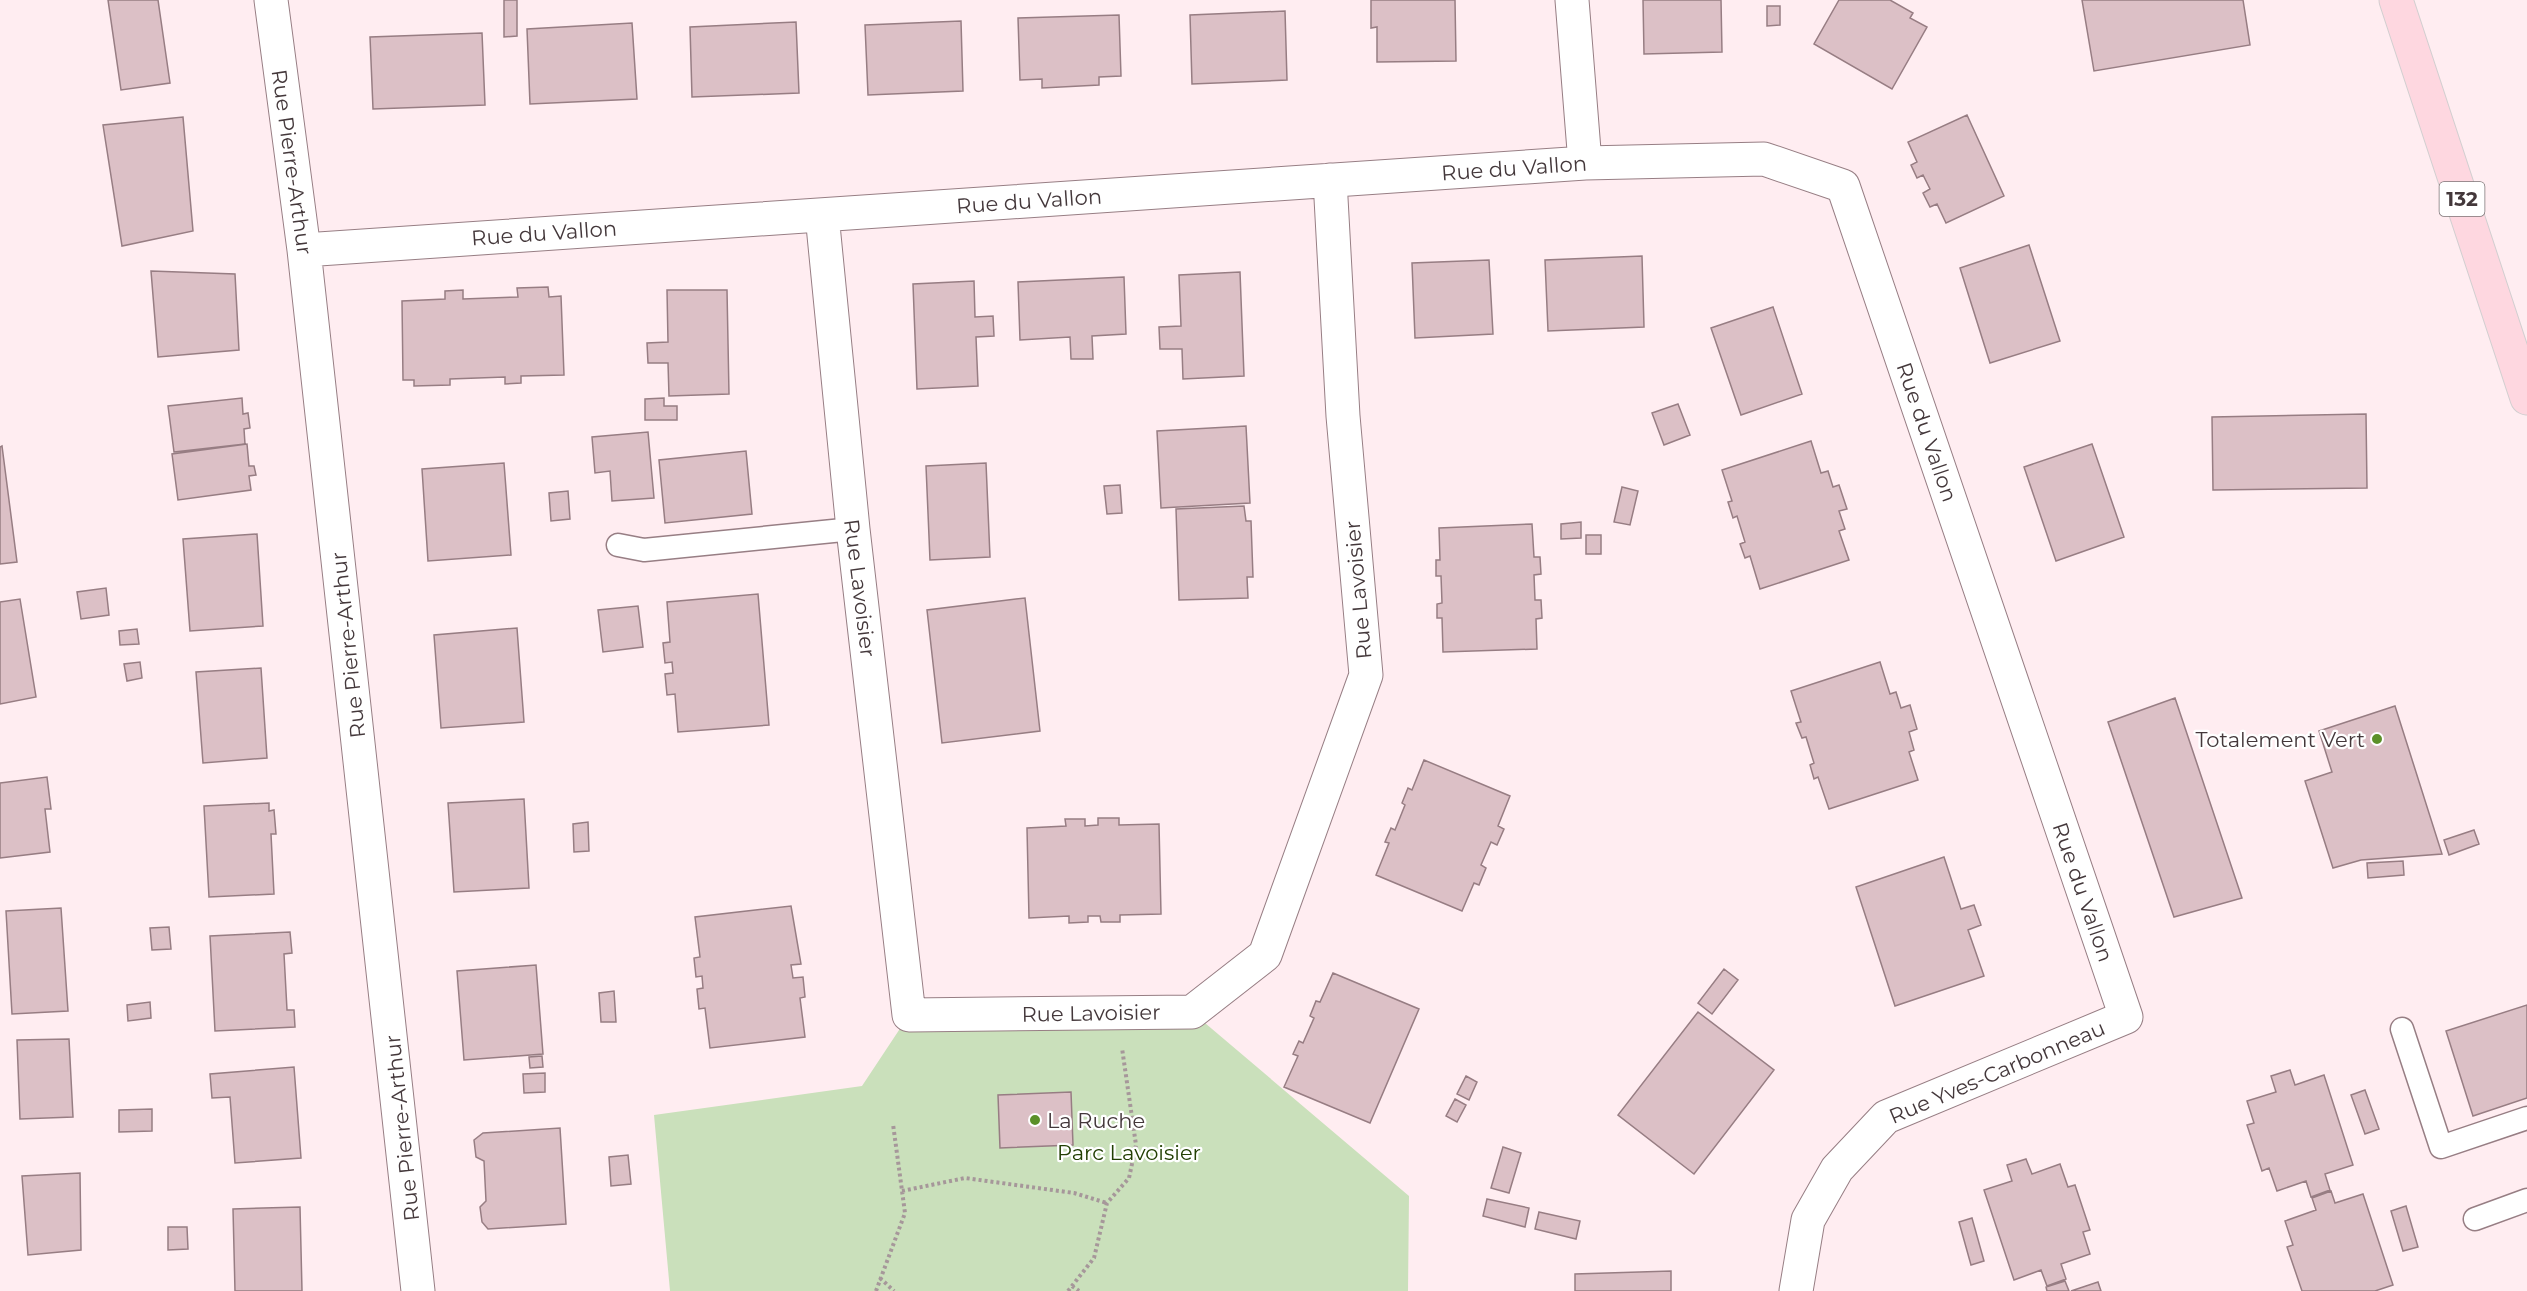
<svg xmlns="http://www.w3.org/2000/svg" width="2527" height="1291" font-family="Montserrat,sans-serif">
<rect width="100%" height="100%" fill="#ffedf1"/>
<!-- green -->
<path fill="#cae0bb" d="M1192 1012 1409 1196 1408 1291H670L654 1115 862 1086 909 1015Z"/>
<!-- building -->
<path fill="#dcc0c6" stroke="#977d83" stroke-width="1.5" d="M108 0H158L170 83 121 90Z
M504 0H517V36L504 37Z
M1371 0H1455L1456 61 1377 62V27L1371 28Z
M1643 0H1721L1722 52 1644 54Z
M1839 0H1890L1913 13 1910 18 1927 27 1892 89 1814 44Z
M2082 0H2243L2250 45 2094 71Z
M1767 6H1780V25L1767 26Z
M1285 11 1287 80 1192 84 1190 15Z
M1119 15 1121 76 1099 77V85L1042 88V79L1020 80 1018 18Z
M961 21 963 91 868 95 865 25Z
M796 22 799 93 692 97 690 27Z
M632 23 637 99 530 104 527 29Z
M482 33 485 105 373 109 370 37Z
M1967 115 2004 196 1946 223 1937 204 1930 207 1923 193 1930 189 1923 175 1917 178 1911 165 1917 162 1908 142Z
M183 117 193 231 122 246 103 125Z
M2029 245 2060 341 1990 363 1960 268Z
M1642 256 1644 327 1548 331 1545 260Z
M1489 260 1493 334 1415 338 1412 263Z
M151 271 235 274 239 350 158 357Z
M1240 272 1244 376 1183 379 1182 349H1160L1159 327 1181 326 1179 275Z
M1124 277 1126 334 1092 336 1093 359H1071L1070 337 1020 340 1018 282Z
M974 281 975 317 993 316 994 336 976 337 978 386 917 389 913 284Z
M548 287 549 297 561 296 564 375 521 376V383L505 384V377L450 379V385L414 386V380H403L402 301 445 299V291L463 290V299L518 297 517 288Z
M667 290H727L729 394 669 396 668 363H648L647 343 668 342Z
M1773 307 1802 394 1741 415 1711 328Z
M242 398 243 414 248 413 250 428 244 429 245 444 174 452 168 406Z
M664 398V406H677V420H645V399Z
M1678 404 1690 435 1664 445 1652 413Z
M2366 414 2367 488 2213 490 2212 417Z
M1246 426 1250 503 1161 508 1157 431Z
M648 432 654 498 612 501 610 471 595 473 592 437Z
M1811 441 1821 473 1828 471 1833 487 1839 485 1847 509 1839 511 1845 529 1839 531 1849 560 1760 589 1750 556 1745 558 1740 544 1745 542 1737 516 1733 518 1728 502 1732 501 1722 470Z
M247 444 249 466H254L256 475 249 476 251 490 178 500 172 454Z
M2092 444 2124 537 2056 561 2024 467Z
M2 446 17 562 0 564V447Z
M746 451 752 514 665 523 659 460Z
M504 463 511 555 428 561 422 469Z
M986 463 990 557 930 560 926 466Z
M1120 485 1122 513 1107 514 1104 486Z
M1622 487 1638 491 1630 525 1614 522Z
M568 491 570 519 551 521 549 493Z
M1244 506 1246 521H1251L1253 577H1247L1248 598 1179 600 1176 509Z
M1581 522V538L1561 539V524Z
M1532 524 1534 557H1540L1541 574 1534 575 1535 600H1541L1542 618 1536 619 1537 649 1443 652 1442 618H1437V604L1442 603 1441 576H1436V560H1440L1439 528Z
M257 534 263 626 190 631 183 539Z
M1586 535H1601V554H1586Z
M106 588 109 615 81 619 77 592Z
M758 594 769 725 678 732 675 694 667 695 665 674 673 673 672 662 665 663 663 643 670 642 667 602Z
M1025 598 1040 731 942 743 927 610Z
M20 599 36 697 0 704V602Z
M638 606 643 647 603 652 598 610Z
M517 628 524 722 441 728 434 635Z
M137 629 139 644 120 645 119 631Z
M140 662 142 678 127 681 124 664Z
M1880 662 1890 694 1896 692 1901 708 1910 705 1917 729 1909 732 1914 750 1909 752 1918 780 1829 809 1818 777 1814 779 1810 765 1814 763 1806 737 1802 738 1796 723 1801 722 1791 691Z
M261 668 267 758 203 763 196 672Z
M2175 698 2242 898 2174 917 2108 722Z
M2395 706 2442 854 2361 860 2333 868 2305 781 2332 772 2319 731Z
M1424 760 1510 796 1498 826 1504 829 1497 845 1491 842 1481 865 1486 868 1479 885 1474 883 1462 911 1376 875 1389 843 1385 842 1391 828 1395 830 1405 805 1402 803 1408 788 1412 790Z
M47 777 51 809H45L50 852 0 858V783Z
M524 799 529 888 454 892 448 803Z
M269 803V811L274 810 276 834H271L274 894 209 897 204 806Z
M1098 818H1119V825L1159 824 1161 914 1120 915V922H1101L1100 916H1088V922L1069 923V916L1029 918 1027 828 1066 826 1065 819H1085V826L1098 825Z
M588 822 589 851 574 852 573 824Z
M2474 830 2479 844 2449 855 2444 840Z
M1944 857 1961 909 1974 905 1981 925 1968 930 1984 976 1895 1006 1856 887Z
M2403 861 2404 875 2368 878 2367 863Z
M791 906 801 964 791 965 793 978 803 977 805 997 800 998 805 1037 710 1048 705 1008 699 1009 697 989 703 988 702 976 696 977 694 958 700 957 695 917Z
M61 908 68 1011 12 1014 6 911Z
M169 927 171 949 152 950 150 928Z
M290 932 292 953 284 954 287 1010H294L295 1027 215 1031 210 936Z
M536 965 543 1054 464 1060 457 971Z
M1724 969 1738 980 1712 1014 1698 1003Z
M1333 973 1419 1009 1370 1123 1284 1087 1298 1056 1293 1054 1299 1041 1303 1043 1314 1018 1310 1016 1316 1001 1320 1002Z
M614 991 616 1022H601L599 993Z
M150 1002 151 1018 128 1021 127 1005Z
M2527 1005V1098L2473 1116 2446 1031Z
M1698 1012 1774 1070 1694 1174 1618 1115Z
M69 1039 73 1117 20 1119 17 1040Z
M542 1056 543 1067 530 1068 529 1057Z
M294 1067 301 1158 235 1163 230 1097 212 1098 210 1074Z
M2290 1070 2295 1085 2324 1075 2353 1165 2325 1174 2330 1190 2311 1197 2306 1181 2277 1191 2269 1168 2262 1171 2247 1125 2254 1123 2247 1101 2276 1092 2271 1076Z
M545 1073V1092L524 1093 523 1074Z
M1466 1076 1477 1082 1469 1100 1457 1094Z
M2365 1090 2379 1129 2365 1134 2351 1095Z
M1071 1092 1073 1145 1000 1148 998 1095Z
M1455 1099 1466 1105 1457 1122 1446 1116Z
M152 1109V1131L119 1132V1110Z
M560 1128 566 1224 488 1229 482 1222 480 1207 486 1201 484 1161 476 1157 474 1140 483 1133Z
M1503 1147 1521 1153 1509 1193 1491 1188Z
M628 1155 631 1184 611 1186 609 1157Z
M2026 1159 2032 1174 2060 1164 2068 1187 2075 1185 2090 1230 2083 1232 2090 1254 2061 1264 2066 1279 2047 1286 2041 1270 2014 1280 1984 1190 2012 1181 2007 1165Z
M80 1173 81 1250 28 1255 22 1176Z
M2331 1191 2335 1203 2363 1194 2393 1285 2375 1291H2302L2287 1247 2293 1245 2285 1221 2316 1210 2312 1198Z
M1487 1199 1529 1208 1525 1227 1483 1216Z
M2406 1206 2418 1247 2403 1251 2391 1211Z
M300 1207 302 1291H235L233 1209Z
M1539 1212 1580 1221 1576 1239 1535 1229Z
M1972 1218 1984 1261 1971 1265 1959 1222Z
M168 1227H187L188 1249 168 1250Z
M1671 1271V1291H1575V1274Z
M2065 1281 2069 1291H2047L2046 1287Z
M2098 1282 2101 1291H2071Z"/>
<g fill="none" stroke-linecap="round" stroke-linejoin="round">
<!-- lane casing -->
<g stroke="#977e84" stroke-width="25">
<path id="lane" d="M618 545 644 550 853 529
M2402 1029 2441 1147 2527 1118
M2475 1219 2527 1200"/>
</g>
<!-- street casing -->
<g stroke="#977e84" stroke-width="35">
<path id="street" d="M271 0 304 250 418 1291
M1572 0 1585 163
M822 215 853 529 909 1015 1192 1012 1265 955 1366 675 1343 416 1330 180
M304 250 1585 163 1764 159 1843 186 2126 1017 1886 1117 1837 1169 1808 1220 1796 1291"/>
</g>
<!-- primary casing -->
<g stroke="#d2cfd0" stroke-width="35">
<path id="primary" d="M2396 0 2527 398"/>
</g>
<!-- path -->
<path stroke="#a6979a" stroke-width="4" stroke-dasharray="3 3" stroke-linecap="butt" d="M902 1191 965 1178 1074 1193 1107 1203
M880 1278 894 1291
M1072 1286 1079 1291
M876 1291 905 1213 893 1124
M1068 1291 1094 1258 1107 1203 1129 1178 1136 1145 1122 1048"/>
<!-- lane -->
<use href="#lane" stroke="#fff" stroke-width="22"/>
<!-- street -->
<use href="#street" stroke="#fff" stroke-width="33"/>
<!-- primary -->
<use href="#primary" stroke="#fed7e0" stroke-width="33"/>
</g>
<!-- markers -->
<g fill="#5b9029" stroke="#fff" stroke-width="2">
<circle cx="2377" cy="739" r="6"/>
<circle cx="1035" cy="1120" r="6"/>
</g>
<g text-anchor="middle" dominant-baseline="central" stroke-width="4.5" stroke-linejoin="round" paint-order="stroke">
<!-- shield labels -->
<rect fill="#fff" stroke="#7c7476" stroke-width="1.5" x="2439.5" y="182" width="45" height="34" rx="4.5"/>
<g font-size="20" font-weight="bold" fill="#44383b">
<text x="2462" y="199">132</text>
</g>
<!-- street labels -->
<g font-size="21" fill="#44383b" stroke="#fff">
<text transform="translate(292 162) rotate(82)">Rue Pierre-Arthur</text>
<text transform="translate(1514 168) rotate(-4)">Rue du Vallon</text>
<text transform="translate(1029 201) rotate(-4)">Rue du Vallon</text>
<text transform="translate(544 233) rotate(-4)">Rue du Vallon</text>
<text transform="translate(1927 432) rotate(71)">Rue du Vallon</text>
<text transform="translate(860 588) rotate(83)">Rue Lavoisier</text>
<text transform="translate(1358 590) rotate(-95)">Rue Lavoisier</text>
<text transform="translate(348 645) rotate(-96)">Rue Pierre-Arthur</text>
<text transform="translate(2083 892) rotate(71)">Rue du Vallon</text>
<text transform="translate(1091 1013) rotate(-1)">Rue Lavoisier</text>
<text transform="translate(1997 1072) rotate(-23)">Rue Yves-Carbonneau</text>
<text transform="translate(402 1128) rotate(-96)">Rue Pierre-Arthur</text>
</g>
<!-- poi labels -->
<g font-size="21" fill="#44383b" stroke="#fff" text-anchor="end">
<text x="2365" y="739">Totalement Vert</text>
<text x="1047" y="1120" text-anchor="start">La Ruche</text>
</g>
<!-- park labels -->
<g font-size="21" fill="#223f03" stroke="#fff">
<text x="1129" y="1152">Parc Lavoisier</text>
</g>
</g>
</svg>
